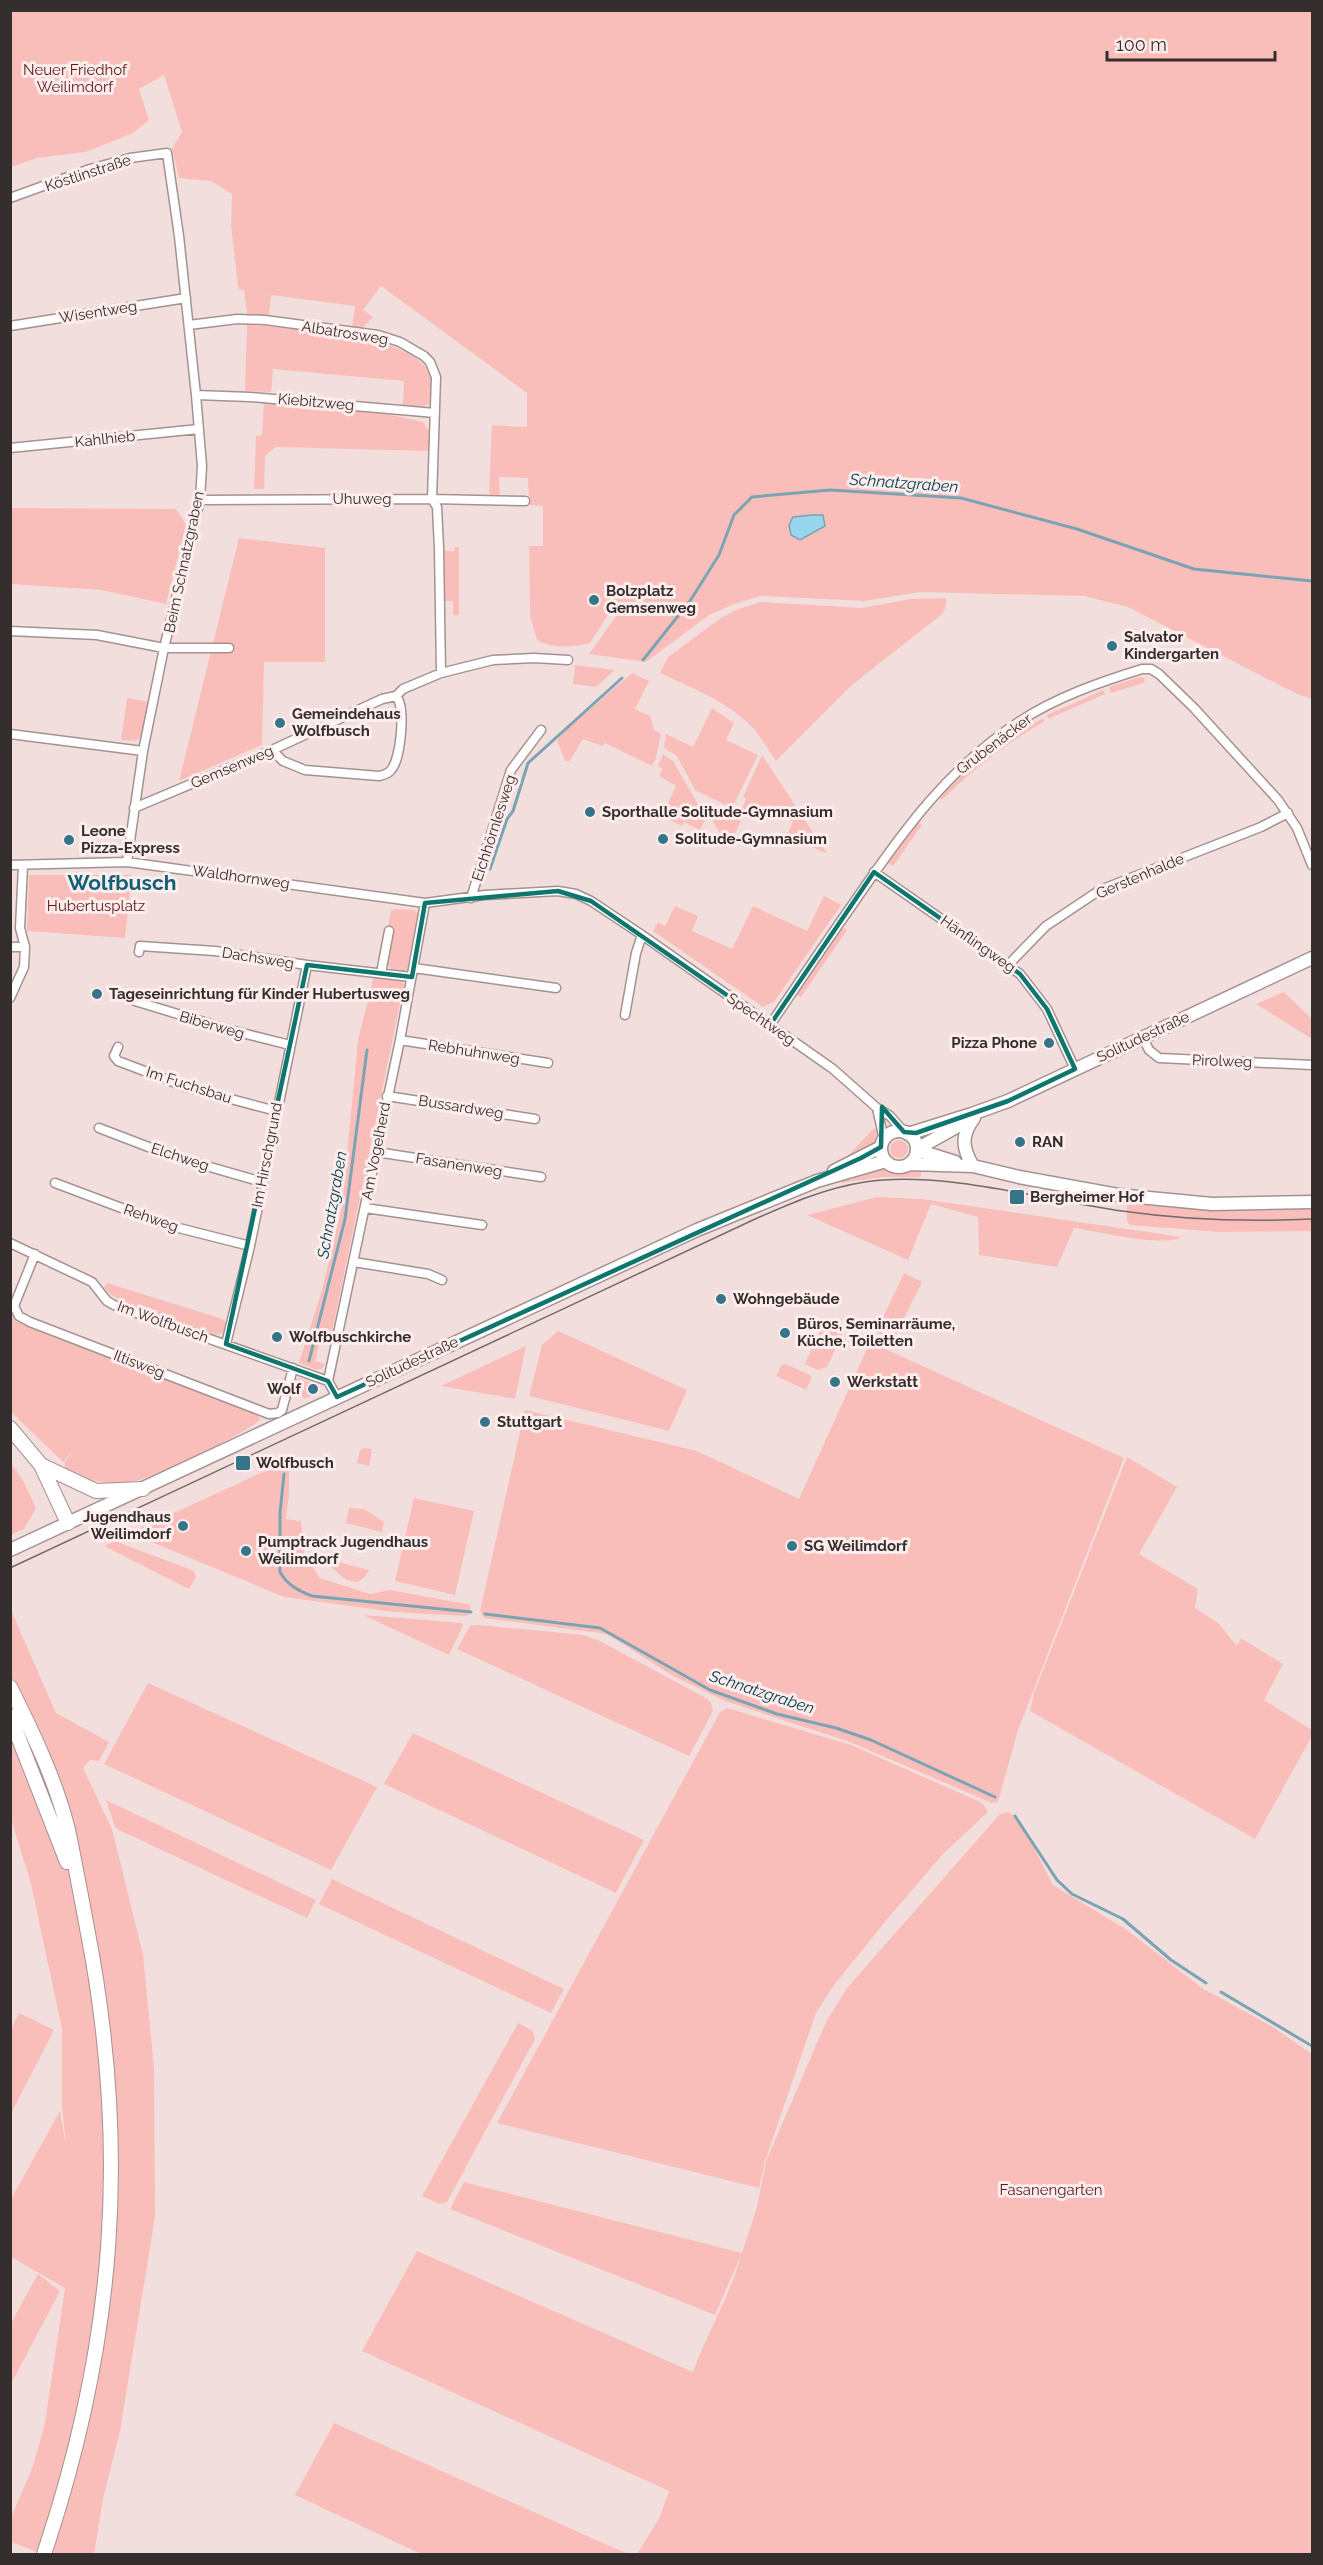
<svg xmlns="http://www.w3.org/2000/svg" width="1323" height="2565" font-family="Raleway,sans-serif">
<rect width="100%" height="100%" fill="#f2dfdd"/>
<!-- green -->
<path fill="#fabeba" d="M10 11H1312V699L1297 694 1128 607 1084 596 920 592 864 601 760 596 734 604 709 615 646 662 589 654 617 615 610 612 590 643C574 647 551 649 537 640L530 616 529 546H543V506L529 505 528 478 499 477 500 496H492L489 492 492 425 527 427V393L381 286 363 310 373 317 361 329 352 327 355 306 271 295 269 316 247 314 244 290H240L238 286 231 226 232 194 211 181 179 178 172 149 182 132 164 75 139 89 149 120 133 133 86 152 37 158 11 167Z
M247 325C273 326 299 330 325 333 361 338 451 346 429 404L421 407 403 405 404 381 273 369 271 392 245 391Z
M264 402 387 414 423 422 429 431V451L276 447 265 456 264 489H254L256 436 262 435Z
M11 508 176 509 186 525 166 604 101 590 11 584Z
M239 538 325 548V662H264L262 745 179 781Z
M455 547H459V615H453V601H443L442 551H455Z
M946 598V606L942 614 852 685 776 761C768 750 761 736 751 726 726 701 692 688 660 673L668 657 721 618 736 610 761 602 861 608 911 599Z
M575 665 615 670 596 687 573 684Z
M632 673 649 681 635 709 650 716 654 730 661 734 656 758 652 766 605 743 602 746 583 739 570 761H565L557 740 570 726Z
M1139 677 1145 678 1144 683 1111 693 1109 687Z
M1103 690 1105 694 1048 719 1047 715Z
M127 698 149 702 142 737 136 741 121 740Z
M712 708 734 723 726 740 758 755 732 808 695 790 677 756 664 748 666 734 693 747Z
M1043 718 1045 721C1007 743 973 769 942 800L939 797C970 766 1005 739 1043 718Z
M663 754 673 761 706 818 700 830 684 822 682 826 662 816 676 786 659 776 662 769 658 766Z
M762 755 826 852 825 853 787 835 793 822 755 804 748 816 740 812 746 799 743 797Z
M717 809 741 821 728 847 712 820Z
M918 822 922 825 893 866 888 863Z
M29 875H132L125 938 27 931Z
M824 896 841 905 774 1002 763 1007 653 931 658 922 665 926 675 906 698 916 692 931 732 949 753 906 807 931Z
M394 909 414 910 418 914 407 970 402 972 392 970 386 963 392 930 388 926 391 911Z
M843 928 847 930 801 997 796 995Z
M374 976 401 980 404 985 331 1337 321 1335 315 1361 325 1364 323 1368 317 1370 299 1363 322 1290 342 1206 358 1040Z
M1284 992 1312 1019V1039L1256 1004Z
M878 1127C879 1148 860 1153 844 1160L872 1130Z
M890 1149a9 9 0 1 1 18 0a9 9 0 1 1-18 0Z
M881 1168 899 1174 923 1168 920 1177H883L841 1183V1181L872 1169Z
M877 1197 922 1199 1181 1237C1164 1248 1096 1231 1074 1228L1057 1267 979 1255 978 1217 931 1204 908 1260 807 1215Z
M1120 1202 1211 1210 1312 1207V1231L1220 1232 1130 1225 1127 1221V1205L1120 1204Z
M904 1273 922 1282 893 1341 876 1332Z
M107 1283 223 1319 228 1326 226 1331 218 1335C194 1327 115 1306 104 1287Z
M10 1314 258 1411 260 1420C238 1437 153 1480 126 1483 106 1485 86 1479 67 1474L64 1463 73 1451 63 1462 11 1412Z
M815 1317 841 1329 842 1335 827 1367 818 1370 805 1364 820 1331 811 1326Z
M558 1331 687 1390 669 1431 529 1396 542 1345Z
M870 1342 1124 1458 1018 1730 998 1802 992 1803 850 1742 725 1701 673 1676 607 1634 484 1618 480 1611 525 1410 697 1451 799 1499Z
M526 1346 515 1399 441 1386Z
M785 1364 810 1375 811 1379 806 1390 776 1376 781 1365Z
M298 1378 318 1386V1393L304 1399 293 1381Z
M365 1448 372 1449 369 1466 357 1463 360 1450Z
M1127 1457 1177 1487 1139 1554 1198 1589 1195 1608 1218 1623 1237 1646 1241 1638 1283 1664 1264 1700 1312 1730V1736L1255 1839 1030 1711 1034 1693Z
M289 1460V1494L286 1519 301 1521 304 1553 320 1578 370 1594 390 1590 471 1605 470 1614 466 1616 394 1612 284 1597 130 1533Z
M10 1461 24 1482 36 1508 24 1529 11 1535Z
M414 1498 474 1511 455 1595 395 1581Z
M349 1508 364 1509 384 1522 382 1532 346 1523Z
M115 1541 194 1571 196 1577 189 1589 104 1546Z
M331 1560 369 1570 365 1577 358 1582 346 1580 330 1566Z
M10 1608 56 1713 109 1742 99 1761 90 1760 83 1768 112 1829 143 1954 154 2068 155 2217 120 2431 103 2499 94 2554H42L11 2542V2517L32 2469 45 2423 65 2288 11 2257V2199L60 2111 66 2146 62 2107V2029L31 1884 11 1819Z
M363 1615 462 1623 463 1626 449 1655Z
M478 1625 583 1635 598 1640 704 1697 711 1702 713 1711 689 1756 457 1649 470 1626Z
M148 1683 377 1787 331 1870 104 1764Z
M727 1708 851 1745 976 1800 983 1804 988 1812 944 1853 889 1917 834 1985 816 2013 765 2161 759 2188 497 2123 720 1712Z
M413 1733 644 1840 616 1893 384 1784Z
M106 1800 316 1900 307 1918 119 1830 115 1827Z
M1009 1812 1021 1823 1053 1885 1127 1930 1202 1988 1273 2027 1312 2054V2554H637L659 2519 669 2491 362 2351 417 2251 693 2372C707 2333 730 2296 741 2255L715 2315 450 2209 464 2182 742 2253 757 2207 766 2161 827 2020 847 1988 1000 1814Z
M332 1879 564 1989 551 2013 319 1904Z
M19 2013 54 2030 11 2114V2029Z
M518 2023 533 2031 535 2039 447 2202 439 2204 422 2196Z
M38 2274 60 2291 11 2384V2323Z
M334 2423 628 2554H421L295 2495Z"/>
<!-- water -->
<path fill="#97d6ec" stroke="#7aa4b3" stroke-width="1.5" d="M812 515H823L825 526 800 540 791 535 789 525 793 517Z"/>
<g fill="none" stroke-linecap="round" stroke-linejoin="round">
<!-- stream -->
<path stroke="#7aa4b3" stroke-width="3" d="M643 660 690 601 719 555 734 515 752 497 830 490 961 498 1077 529 1194 569 1312 581
M490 869 507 819 513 811 528 763 622 678
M309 1361 345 1219 367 1050
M284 1474 280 1513V1572C287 1585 299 1591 312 1596L471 1612
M485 1614 600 1628 710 1690 777 1714 836 1728 871 1740 995 1797
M1015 1816 1057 1880 1072 1894 1123 1919 1171 1960 1206 1983
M1221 1992 1312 2046"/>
<!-- street casing -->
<g stroke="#a49291" stroke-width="11">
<path id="street" d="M10 198 90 169 130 158 167 153 179 236 196 395 202 466 200 500 164 648 143 751 127 862
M189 325 237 319 265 320 378 335 400 342 424 356 430 362 436 377 432 499
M10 326 186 298
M196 395 250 397 435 413
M10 448 199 429
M432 499 437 507 439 548 441 673
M200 500 432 499 525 501
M10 631 97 635 164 648H229
M10 734 143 751
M272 750 283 761 305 770 379 776C384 775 388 774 391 770 401 759 406 706 396 696
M134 808 272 750 382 699 396 696 403 689 441 673 493 660 534 658 568 660
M10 865 127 862 425 903 485 895 558 891 576 894 591 901 642 935 833 1069 877 1108 890 1116 904 1132
M874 872 1020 974 1047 1009 1075 1069
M471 898 511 770 541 730
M10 947H25
M139 952 140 946 215 951 307 965 411 977
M1008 965 1046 926 1100 890 1261 827 1288 813
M414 968 556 988
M381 973 389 931
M10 998 24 967 25 947 20 928 23 866
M135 1001 230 1030 290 1045
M625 1015 636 953 642 935
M770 1025C798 984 826 942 855 901 902 832 949 767 1020 721 1057 697 1100 682 1142 669H1151L1159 674 1194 708 1278 800 1297 828 1312 865
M1143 1038 1149 1050 1159 1058 1312 1065
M400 1040 548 1063
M118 1047 114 1056 118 1061 189 1088 276 1111
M387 1096 535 1119
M877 1108 884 1140
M99 1128 172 1156 262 1182
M376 1152 541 1177
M55 1183 167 1225 250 1246
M365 1208 482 1225
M10 1243 92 1282 107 1301 114 1305 328 1381
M35 1254 14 1306 19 1316 30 1322 269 1414 278 1413 282 1410 293 1368
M354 1262 428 1274 442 1280
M226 1344 250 1246 307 965
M337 1397 328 1381 400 1040 425 903"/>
</g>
<!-- secondary casing -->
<g stroke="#a49291" stroke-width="15">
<path id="secondary" d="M881 1149a18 18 0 1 1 36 0a18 18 0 1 1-36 0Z
M908 1134 972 1114 1008 1101 1312 958
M917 1149 958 1126 969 1117
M917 1150 955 1162
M910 1164 973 1166 1019 1177 1118 1195 1212 1204 1312 1202
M973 1166C962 1148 961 1135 974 1118
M834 1171 881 1147
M10 1550 697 1230 817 1181 886 1161"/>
</g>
<!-- primary casing -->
<g stroke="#a49291" stroke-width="16">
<path id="primary" d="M10 1428 41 1465 68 1523
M41 1465 96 1491 143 1489
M10 1687C33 1733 56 1781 68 1830 75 1863 81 1896 87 1928 130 2148 115 2343 44 2554
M10 1716 67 1862"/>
</g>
<!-- street -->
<use href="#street" stroke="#fff" stroke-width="8"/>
<!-- secondary -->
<use href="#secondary" stroke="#fff" stroke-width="12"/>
<!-- primary -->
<use href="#primary" stroke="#fff" stroke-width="14"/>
<!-- tram -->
<path stroke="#756a6a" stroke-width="1.5" d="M10 1568 753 1220C789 1204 825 1188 865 1182 942 1170 1043 1200 1122 1211 1185 1220 1249 1222 1312 1219"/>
</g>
<!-- marked area -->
<path fill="none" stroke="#0f766e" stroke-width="4.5" stroke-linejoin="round" d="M874 872 1020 974 1047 1009 1075 1069 1008 1101 916 1133 904 1132 882 1107 881 1147 861 1158 337 1397 328 1381 226 1344 307 965 412 977 425 903 558 891 591 901 770 1025Z"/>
<!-- markers -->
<g fill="#357489" stroke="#fdedec" stroke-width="2">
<circle cx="594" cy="600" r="6"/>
<circle cx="1112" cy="646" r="6"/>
<circle cx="280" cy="723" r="6"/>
<circle cx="590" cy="812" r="6"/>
<circle cx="663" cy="839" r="6"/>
<circle cx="69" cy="840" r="6"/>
<circle cx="97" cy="994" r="6"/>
<circle cx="1049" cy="1043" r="6"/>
<circle cx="1020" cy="1142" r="6"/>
<rect x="1009" y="1189" width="16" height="16" rx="3"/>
<circle cx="721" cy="1299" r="6"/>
<circle cx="785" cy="1333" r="6"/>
<circle cx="277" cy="1337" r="6"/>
<circle cx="835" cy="1382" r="6"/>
<circle cx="313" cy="1389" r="6"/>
<circle cx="485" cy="1422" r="6"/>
<rect x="235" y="1455" width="16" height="16" rx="3"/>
<circle cx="183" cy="1526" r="6"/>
<circle cx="792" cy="1546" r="6"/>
<circle cx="246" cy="1551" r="6"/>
</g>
<g text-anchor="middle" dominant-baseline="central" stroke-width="6" stroke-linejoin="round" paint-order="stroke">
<!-- park labels -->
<g font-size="15" fill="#5d171a" stroke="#fdedec">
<text x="75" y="70">Neuer Friedhof<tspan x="75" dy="17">Weilimdorf</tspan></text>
<text x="96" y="906">Hubertusplatz</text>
<text x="1051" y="2190">Fasanengarten</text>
</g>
<!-- street labels -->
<g font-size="15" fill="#352e2e" stroke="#fdedec">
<text transform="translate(88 173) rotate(-18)">Köstlinstraße</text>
<text transform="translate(98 312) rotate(-9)">Wisentweg</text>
<text transform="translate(345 333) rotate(9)">Albatrosweg</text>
<text transform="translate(316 402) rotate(5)">Kiebitzweg</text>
<text transform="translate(105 439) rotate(-6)">Kahlhieb</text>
<text x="362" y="499">Uhuweg</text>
<text transform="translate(184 562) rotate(-78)">Beim Schnatzgraben</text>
<text transform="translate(994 744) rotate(-37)">Grubenäcker</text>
<text transform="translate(232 767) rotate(-23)">Gemsenweg</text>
<text transform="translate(494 828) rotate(-72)">Eichhörnlesweg</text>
<text transform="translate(1140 876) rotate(-23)">Gerstenhalde</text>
<text transform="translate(241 877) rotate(8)">Waldhornweg</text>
<text transform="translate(978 944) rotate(35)">Hänflingweg</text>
<text transform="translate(258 958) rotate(9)">Dachsweg</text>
<text transform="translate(761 1019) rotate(35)">Spechtweg</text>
<text transform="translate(212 1025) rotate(16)">Biberweg</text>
<text transform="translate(1143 1037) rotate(-25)">Solitudestraße</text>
<text transform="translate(474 1052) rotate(9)">Rebhuhnweg</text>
<text transform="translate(1222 1061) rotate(2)">Pirolweg</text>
<text transform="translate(189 1085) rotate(18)">Im Fuchsbau</text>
<text transform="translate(461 1107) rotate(9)">Bussardweg</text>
<text transform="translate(376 1151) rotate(-79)">Am Vogelherd</text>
<text transform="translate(267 1155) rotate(-79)">Im Hirschgrund</text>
<text transform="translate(180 1157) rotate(18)">Elchweg</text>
<text transform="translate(459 1165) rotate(9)">Fasanenweg</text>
<text transform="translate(151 1218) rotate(19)">Rehweg</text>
<text transform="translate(163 1322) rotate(20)">Im Wolfbusch</text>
<text transform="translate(412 1362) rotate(-25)">Solitudestraße</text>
<text transform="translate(139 1364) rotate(21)">Iltisweg</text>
</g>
<!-- poi labels -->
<g font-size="15" font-weight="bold" fill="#352e2e" stroke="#fdedec" text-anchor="start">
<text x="606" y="591">Bolzplatz<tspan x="606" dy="17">Gemsenweg</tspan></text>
<text x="1124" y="637">Salvator<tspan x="1124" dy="17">Kindergarten</tspan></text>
<text x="292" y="714">Gemeindehaus<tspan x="292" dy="17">Wolfbusch</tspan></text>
<text x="602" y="812">Sporthalle Solitude-Gymnasium</text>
<text x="81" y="831">Leone<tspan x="81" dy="17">Pizza-Express</tspan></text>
<text x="675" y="839">Solitude-Gymnasium</text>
<text x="109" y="994">Tageseinrichtung für Kinder Hubertusweg</text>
<text x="1037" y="1043" text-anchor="end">Pizza Phone</text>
<text x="1032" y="1142">RAN</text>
<text x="1030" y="1197">Bergheimer Hof</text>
<text x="733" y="1299">Wohngebäude</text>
<text x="797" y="1324">Büros, Seminarräume,<tspan x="797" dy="17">Küche, Toiletten</tspan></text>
<text x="289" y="1337">Wolfbuschkirche</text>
<text x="847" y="1382">Werkstatt</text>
<text x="301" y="1389" text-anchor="end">Wolf</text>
<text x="497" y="1422">Stuttgart</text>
<text x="256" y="1463">Wolfbusch</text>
<text x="171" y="1517" text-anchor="end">Jugendhaus<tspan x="171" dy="17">Weilimdorf</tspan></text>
<text x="258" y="1542">Pumptrack Jugendhaus<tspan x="258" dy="17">Weilimdorf</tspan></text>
<text x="804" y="1546">SG Weilimdorf</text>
</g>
<!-- water labels -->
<g font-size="16" font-style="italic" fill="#06404f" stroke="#fdedec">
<text transform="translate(904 483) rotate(4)">Schnatzgraben</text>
<text transform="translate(332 1205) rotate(-80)">Schnatzgraben</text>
<text transform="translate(762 1692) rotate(18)">Schnatzgraben</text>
</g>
<!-- district labels -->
<g font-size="21" font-weight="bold" fill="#0f6177" stroke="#fdedec">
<text x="122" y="882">Wolfbusch</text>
</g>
</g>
<!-- border -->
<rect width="1323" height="2565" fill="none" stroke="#352e2e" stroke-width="24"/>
<!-- scale -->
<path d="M1107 51v9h168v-9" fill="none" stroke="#352e2e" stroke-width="3"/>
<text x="1116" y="51" font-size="18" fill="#352e2e" stroke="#fdedec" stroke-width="4.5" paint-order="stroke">100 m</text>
</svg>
